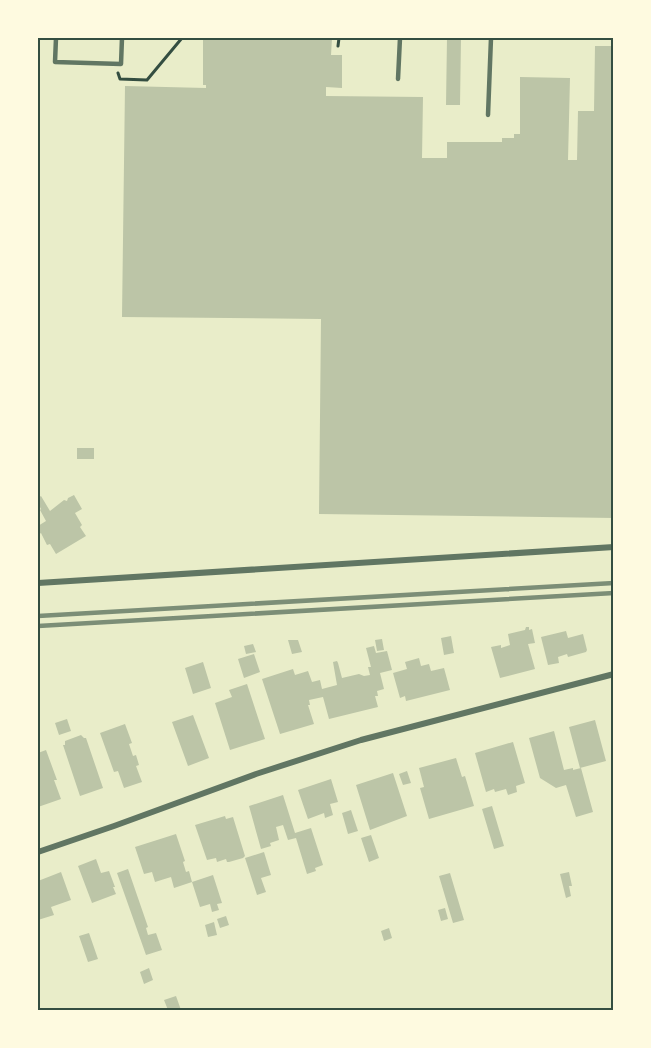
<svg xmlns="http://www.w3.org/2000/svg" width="651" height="1048" font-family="Signika,sans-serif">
<rect width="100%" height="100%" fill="#e9edc9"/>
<!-- building -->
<path fill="#bcc5a7" d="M203 38H332L331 55H342V88L326 87V96L423 97 422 158H447V142H502V138H514V134H520V77L570 78 568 160H577L578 111H594L595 46H614V518L319 514 321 319 122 317 125 86 206 88V85H203Z
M447 38H461L460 105H446Z
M77 448H94V459H77Z
M74 495 82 509 75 513 82 525 80 527 86 536 56 554 50 544 47 545 41 533 38 535V526L46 521 40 510 41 509 38 503V498L41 496 50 511 64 500 67 501 68 498Z
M526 627H529V630L532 629 535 643 528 644 535 669 500 678 491 647 501 645V648L510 645 508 634 525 630Z
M566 631 568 638 583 634 587 650 586 652 568 657 567 654 558 657 559 663 548 665 541 637Z
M451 636 454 653 444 655 441 638Z
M382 639 384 650 377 651 375 640Z
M288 640H298L302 652 292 654Z
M253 644 256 652 246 654 244 646Z
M374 646 376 653 387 651 392 670 380 673 384 689 377 691 378 696H375L378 707 329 719 323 697 309 700 310 705H308L314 724 280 734 262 679 293 669 295 675 308 671 312 682 320 680 322 689 337 685 333 662 337 661 338 663 342 678 359 674 364 676 370 675 368 667H371L366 648Z
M254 654 260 672 244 678 238 659Z
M419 658 421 666 429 664 431 671 444 668 450 690 406 701 405 696 400 698 393 673 407 669 405 662Z
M203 662 211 688 193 694 185 668Z
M247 684 265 739 230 750 215 703 232 697 229 690Z
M193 715 209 758 188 766 172 722Z
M67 719 71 731 59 735 55 723Z
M595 720 606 761 580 768 569 727Z
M125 724 132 743 129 744 133 756 136 755 139 765 136 766 142 782 124 788 118 771 114 772 100 733Z
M554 731 564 770 573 768V770L581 768 593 812 576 817 566 785 556 788 540 778 529 738Z
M81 735 84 738H86L103 788 80 796 63 745H65V741Z
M513 742 525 783 516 786 517 792 508 795 506 789 495 792 494 789 486 792 475 753Z
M46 750 57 780H54L61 799 38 807V753Z
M456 758 462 777 465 776 474 806 429 819 420 788 424 787 419 768Z
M407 771 411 783 403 785 399 774Z
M393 773 407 816 370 830 356 785Z
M331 779 338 802 330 804 333 815 325 818 324 813 308 819 298 790Z
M283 795 295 833 311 828 323 865 315 868 316 871 307 874 296 838 288 840 283 825 276 827 279 840 270 843 271 846 261 849 249 806Z
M492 806 504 846 494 849 482 809Z
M351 810 358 831 348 834 342 813Z
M225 816 226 819 233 817 245 856 243 858 229 862H227L226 859 217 862 216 858 207 860 195 825Z
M176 834 185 861 183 862 186 872 189 871 192 882 213 875 222 903 217 904 219 910 212 912 210 904 200 907 192 882 174 888 171 877 155 882 152 872 144 874 135 847Z
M371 835 379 858 369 862 361 838Z
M264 852 271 875 261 878 266 892 257 895 245 858Z
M96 859 101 873 109 871 115 887H113L116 894 92 903 78 866Z
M128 869 148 927 146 928 148 935 156 933 162 950 146 955 117 873Z
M61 872 71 900 51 907 54 915 38 920V881Z
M569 872 572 886H569L571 896 566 898 560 874Z
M450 873 464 920 453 923 439 876Z
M445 908 448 919 441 921 438 910Z
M226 916 229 925 220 928 217 919Z
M214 922 217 935 208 937 205 925Z
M389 928 392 938 384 941 381 931Z
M89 933 98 959 88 962 79 936Z
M149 968 153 980 144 984 140 972Z
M176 996 181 1010H168L164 1000Z"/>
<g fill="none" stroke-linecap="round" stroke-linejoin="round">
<!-- path -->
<path stroke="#344e41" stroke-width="3" d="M338 46 339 38
M118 73 120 79 147 80 182 38"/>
<!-- service -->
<path stroke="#617663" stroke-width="4.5" d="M56 38 55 62 121 64 122 38
M398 79 400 38
M488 115 491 38"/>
<!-- minor -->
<path stroke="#617663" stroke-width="6" d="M38 583 614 547
M38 852 114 826 256 774 361 740 614 674"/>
<!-- rail -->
<path stroke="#7c8e77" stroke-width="4.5" d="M38 616 614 583
M38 626 614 593"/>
</g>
<!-- border -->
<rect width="651" height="1048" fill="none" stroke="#fefae0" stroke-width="78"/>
<rect x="39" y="39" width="573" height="970" fill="none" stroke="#344e41" stroke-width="2"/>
</svg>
